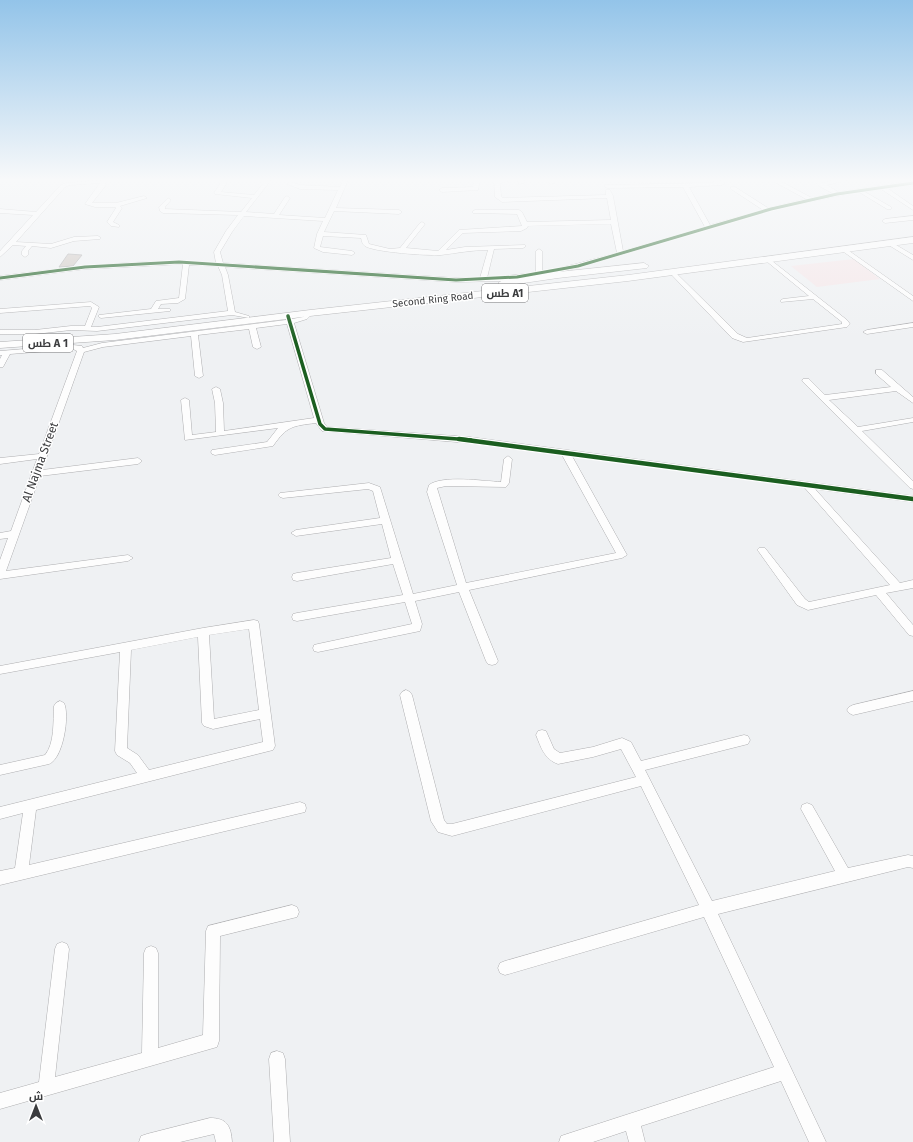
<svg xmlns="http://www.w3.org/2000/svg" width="913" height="1142" font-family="'Fira Sans',Cairo,sans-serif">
<rect width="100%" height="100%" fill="#eff1f3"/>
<!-- medical -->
<path fill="#f5e7e9" d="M854 259 880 279 817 287 791 266Z"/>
<!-- building -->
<path fill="#d0c9c4" stroke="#b3b3b4" d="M68 254 82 255 73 266 59 267Z"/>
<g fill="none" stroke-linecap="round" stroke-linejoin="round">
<!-- minor casing -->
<g stroke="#aeaeb0" stroke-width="1">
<path id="minor" d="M107 180 105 182 106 185 92 203H116L144 196 147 198 120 206 122 208 113 222 119 225V227L111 226 107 222 116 208 115 207H95L85 204 100 183 70 185 65 187 16 242 51 244 74 237 98 236 101 238 100 239 74 241 51 248 32 246 28 251V255L25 257 22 255V251L26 246 13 245 0 257V251L33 215 0 213V209L36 212 61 185 66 183Z
M220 180H226V184L221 192 254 195 266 180H271L246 212 274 214 285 197 287 196 290 198 279 215 325 218 338 190 300 189 287 184 290 182 300 185 340 187 343 180H348L336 208 399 210 402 212 399 214 334 211 324 232 366 235 369 244 390 249 400 248 420 223 422 222 425 224 406 248 438 251 459 230 522 226 517 214 473 213V211L475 210H519L522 212 527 222 611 220 607 198 502 202 495 197 494 180H512L500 183 501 196 503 198 606 195V190H610L613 196 623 251 705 227 683 187 607 188 604 186 605 185 709 183 723 180 725 183 722 185 689 187 710 225 763 210 731 189V187H735L768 208 806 199 771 180H778L812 198 832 193 819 186 813 180H819L823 183 835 180H847L827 185 838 192 913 181V185L887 188 913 206V210L881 189 865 192 891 207V209H887L859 192 837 196 772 210 580 267 539 277 502 281 456 282 225 267 228 275 235 312 249 316V318L232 315 97 331 71 330 35 334H0V330H35L71 326H85L92 308 90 306 0 313V309L91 302 99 307 91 327H97L228 311 222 275 218 266 189 265 185 299 178 303 161 304 158 309H170V311L101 318 99 317V315L151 309 156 301 179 298 183 264 85 269 0 280V276C72 267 144 258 216 263L214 252 226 231 238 215 163 213 160 211 159 207 168 198 171 200 165 207V209L241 212 252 198 215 194 214 193 220 184ZM244 216 323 221 317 234 314 248 323 252 352 255 355 253 352 251 320 247 323 236 361 238C362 241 362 244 365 246 373 252 429 256 441 255 457 253 472 250 488 250L480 278H456L223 263 220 252 232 232ZM611 224 617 253 576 264 542 272V251L539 249 536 251V273H533L487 278 494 249 523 248 525 247V245L465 247 446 250 463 233 521 231 527 228 528 226Z
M474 180H480L478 190 442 192 439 190 442 188 473 187Z
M518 180H524V183L519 184Z
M548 180H554L555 183 550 184Z
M913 216V220L885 223 882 221 885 219Z
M887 242H891L913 255V260L887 244Z
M841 248H845L913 296V301L841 250Z
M767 257 847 320 850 324 847 327 743 342 732 338 668 271 673 270 738 334 747 338 842 324V322L813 299 781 302V300L783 299 809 296 765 260V258Z
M310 311 313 313 307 319 294 323 324 423 327 427 469 437 913 496V502L815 489 900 583 913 580V588L886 593 913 625V636L909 635 876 595 808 610 797 605 759 552 757 550 759 548H765L805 599 809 602 890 585 804 487 572 456 627 555 622 558 469 590 498 661 496 664 492 665 488 664 486 661 459 592 415 601 422 624 420 631 318 652 314 651 313 648 314 645 318 644 412 624 405 602 297 621 293 620 292 617 293 614 297 613 403 595 393 564 297 581 293 580 292 577 293 574 297 573 391 558 382 524 296 536 291 533 296 530 380 518 373 491 368 489 283 498 280 497 278 495 280 493 369 483 380 487 413 594 457 585 427 492 429 485C442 475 483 481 501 482L504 459 508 456 512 459 509 483 506 487 446 486 437 488 466 583 616 553 562 455 469 443 325 431H322L316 423C292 426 287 426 273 446L215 455 212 454 211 452 212 450 267 442 278 428 185 440 181 400 185 398 189 400 192 435 216 432 215 403 212 389 216 387 220 389 223 403 224 431 314 418 287 324 256 328 261 347 257 349 253 347 249 329 198 335 203 376 199 378 195 376 191 336 103 347 84 352 42 470 138 458 142 461 138 464 40 476 6 571 128 555 133 558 128 561 0 579V560L8 538 0 539V533L11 531 37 459 0 464V458L39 454 77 351 73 349 10 354 3 367H0V359L2 355H0V351L73 345 82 346 83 348 102 343 286 320V315H290L292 319 303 317Z
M913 323V327L867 334 863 332 867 330Z
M876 370H882L913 397V403L896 391 829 400 858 427 913 418V422L862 431 913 481V489L910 488 802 381 803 379H809L825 395 891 387 876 374Z
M254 620 258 621 259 624 275 746 273 750 36 810 29 865 300 802 305 804 306 808 305 812 0 885V871L15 868 23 813 0 819V807L137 773 130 763 117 755 115 751 120 652 0 674V666L203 628ZM249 629 259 710 214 719 209 635ZM198 637 202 723 204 726 213 729 260 719 263 742 149 770 138 755 127 748 131 650Z
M406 690 410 692 412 695 444 820 447 824H452L636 777 621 749 593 757 558 764C544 759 541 747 536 735L538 731 542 730 546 731 554 749 560 753 593 747 622 738 631 742 641 761 744 735 748 736 750 740 748 744 645 770 712 901 835 871 801 809 802 805 807 803 812 805 848 868 908 855 913 856V868L908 867 718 914 826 1142H809L781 1081 641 1126 645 1142H629L626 1131 593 1142H559L561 1136 567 1134 774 1067 704 917 505 975 500 973 498 968 500 963 505 961 699 905 641 786 452 836 438 832 431 821 400 695 402 692Z
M913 691V701L853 715 849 713 847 710 849 707 853 705Z
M60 701 64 703C70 715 63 759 49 764L0 775V765L45 755C55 743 53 721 54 706L56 703Z
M292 905 297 907 299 912 297 917 220 936 219 1041 217 1047 0 1109V1093L39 1082 55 949 57 944 62 942 67 944 69 949 55 1077 142 1053 144 953 146 948 151 946 156 948 158 953V1048L203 1035 206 931 208 926Z
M277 1051 283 1053 285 1059 290 1142H274L269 1059 271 1053Z
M210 1118C227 1118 231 1126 232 1142H216L214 1134 180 1142H139L141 1136 147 1134Z"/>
</g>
<!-- highway casing -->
<g stroke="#aeaeb0" stroke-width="1">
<path id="highway" d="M913 237V243L628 281 310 316 115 340 0 348V342L115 334 310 310 628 275Z
M644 263 649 266 647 268 558 278 503 286 498 283 503 280 558 272Z"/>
</g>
<!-- minor -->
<use href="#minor" fill="#fdfdfd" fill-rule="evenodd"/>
<!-- highway -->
<use href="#highway" fill="#fdfdfd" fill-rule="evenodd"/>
<!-- cycleway-far2 casing -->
<g stroke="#fff" stroke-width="4.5">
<path id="cycleway-far2" d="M0 278 85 267 179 262 456 280 517 277 578 266 771 209 837 194 913 183"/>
</g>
<!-- cycleway-far1 casing -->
<g stroke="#fff" stroke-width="5.5">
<path id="cycleway-far1" d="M288 316 320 424 325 429 471 440"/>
</g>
<!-- cycleway casing -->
<g stroke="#fff" stroke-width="7">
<path id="cycleway" d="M459 439 913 499"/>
</g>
<!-- cycleway-far2 -->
<use href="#cycleway-far2" stroke="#1b5e20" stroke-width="3"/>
<!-- cycleway-far1 -->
<use href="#cycleway-far1" stroke="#1b5e20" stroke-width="3.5"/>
<!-- cycleway -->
<use href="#cycleway" stroke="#1b5e20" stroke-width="4.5"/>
</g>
<!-- sky -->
<linearGradient id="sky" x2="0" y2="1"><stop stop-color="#93c4e9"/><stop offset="0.53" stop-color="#f8f9fa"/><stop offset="1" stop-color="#f8f9fa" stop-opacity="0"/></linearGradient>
<rect width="913" height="340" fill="url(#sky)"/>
<g text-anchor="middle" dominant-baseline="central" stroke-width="3" stroke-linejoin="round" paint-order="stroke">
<!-- far-street labels -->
<g font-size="10" fill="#3b3c3e" stroke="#fff">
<text transform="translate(433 300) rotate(-6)">Second Ring Road</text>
</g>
<!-- shield labels -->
<g fill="#fff" stroke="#767678" stroke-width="1">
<rect x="482" y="284" width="46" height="18" rx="3"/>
<rect x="23" y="334" width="50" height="18" rx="3"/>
</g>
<g font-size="11" font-weight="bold" fill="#3b3c3e">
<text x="505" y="293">طس A1</text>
<text x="48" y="343">طس A 1</text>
</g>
<!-- street labels -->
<g font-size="12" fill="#3b3c3e" stroke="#fff">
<text transform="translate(40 462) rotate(-70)">Al Najma Street</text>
</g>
</g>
<!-- north arrow -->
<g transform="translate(36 1106)" stroke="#ffffff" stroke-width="3" paint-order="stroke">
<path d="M0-3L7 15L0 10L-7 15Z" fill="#3b3c3e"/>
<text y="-6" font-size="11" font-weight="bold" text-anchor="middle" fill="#3b3c3e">ش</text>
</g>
</svg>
